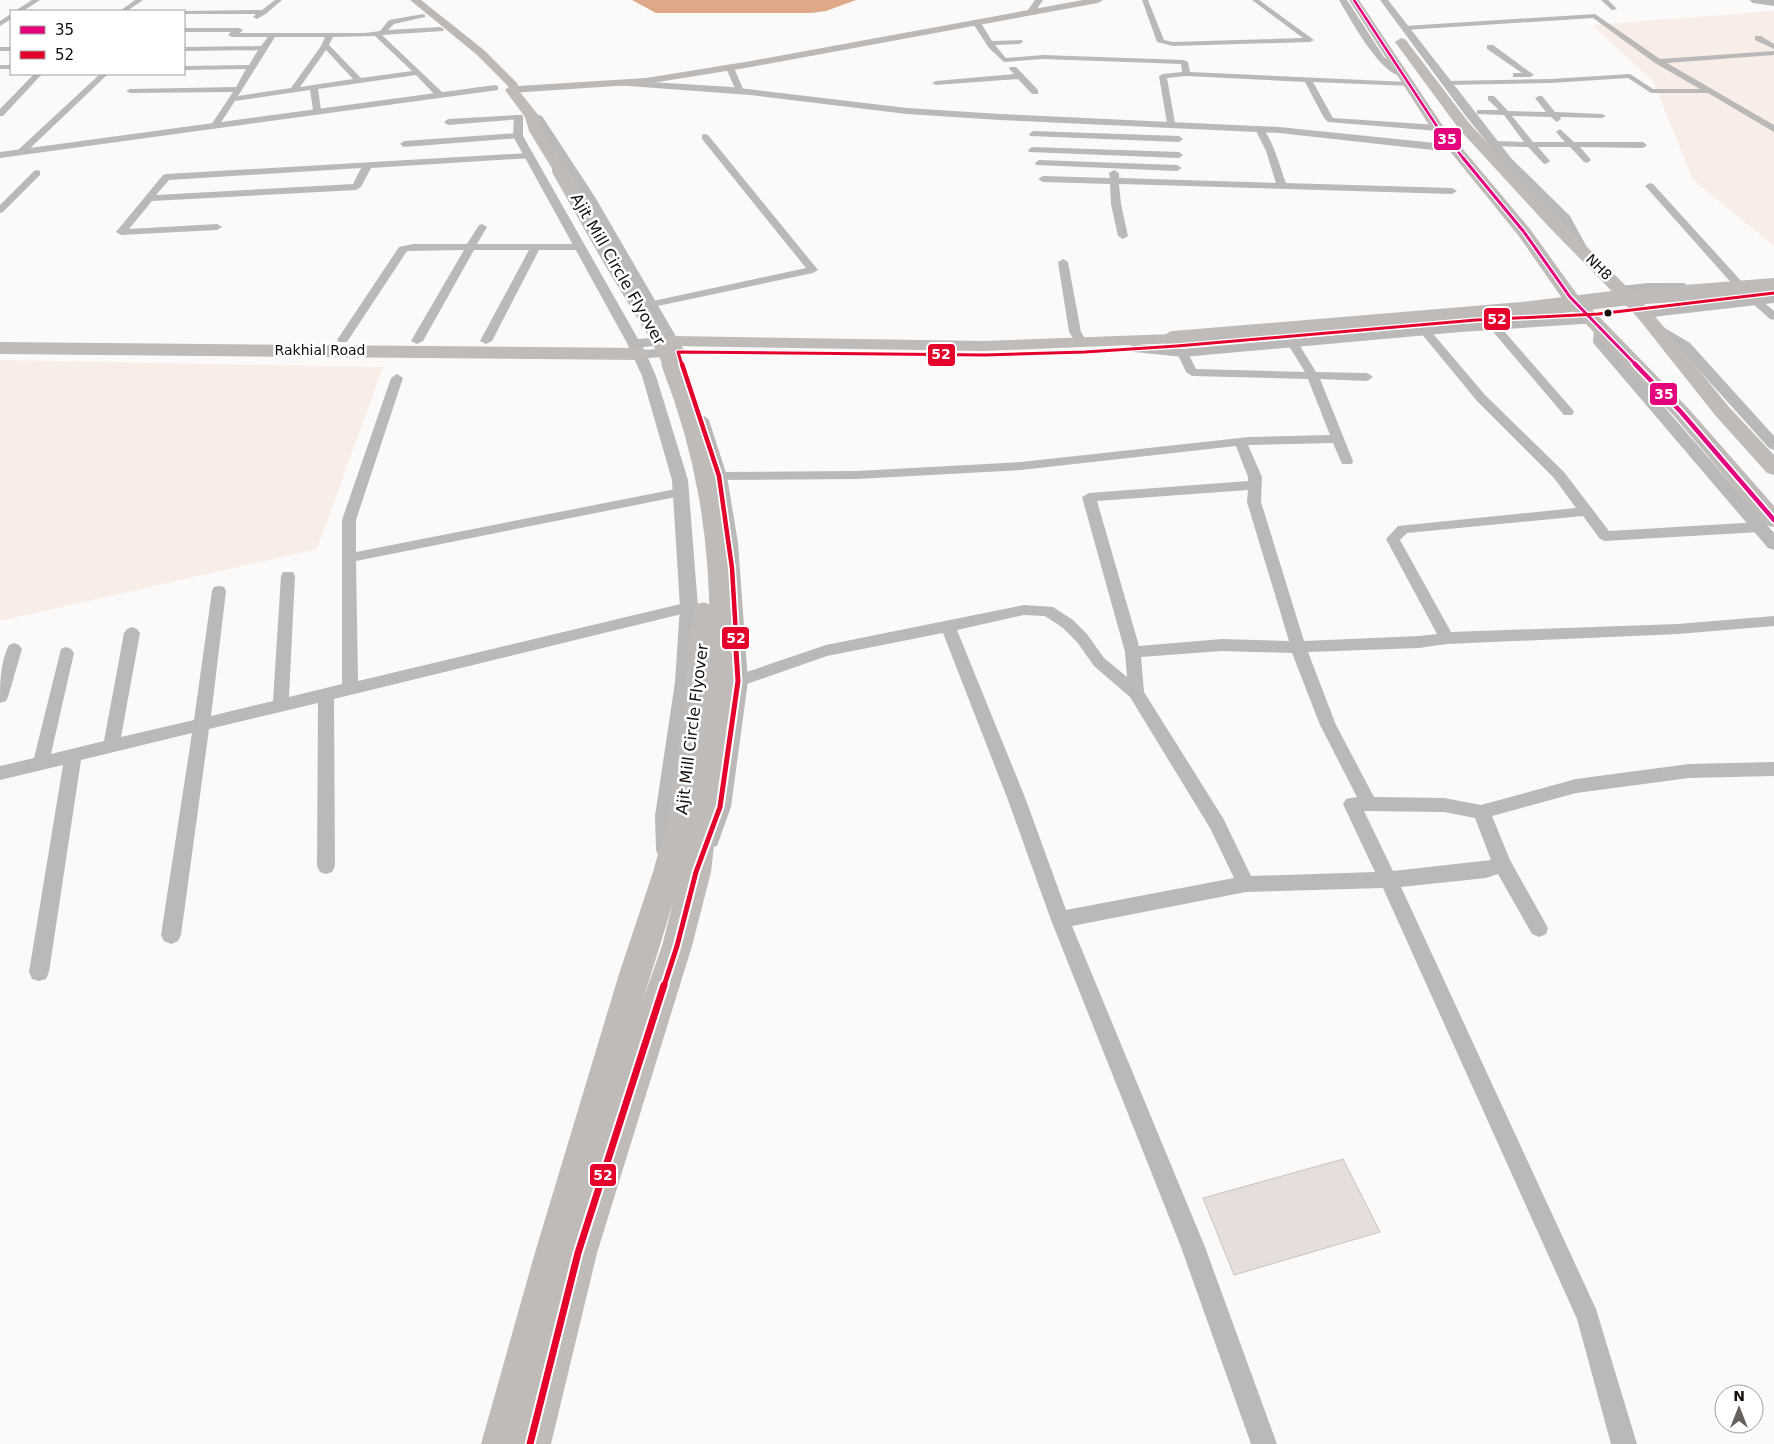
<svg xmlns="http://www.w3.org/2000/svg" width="1774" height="1444" font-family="'DejaVu Sans',sans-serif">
<rect width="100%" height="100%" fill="#fcfaf8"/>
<!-- built -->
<path fill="#f8ede7" d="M1774 11V246L1693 180 1653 81 1592 25Z
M0 360 102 362 383 367 317 549 0 621Z"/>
<!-- water -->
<path fill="#dea889" d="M632 0H856L826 11 811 13H656Z"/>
<!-- building -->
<path fill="#e5deda" stroke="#c8c4c1" d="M1343 1159 1380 1232 1234 1275 1203 1198Z"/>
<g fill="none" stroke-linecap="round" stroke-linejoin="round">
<!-- minor -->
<path fill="#bbb9b7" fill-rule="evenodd" d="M32 0H40L23 11H15Z
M135 0H143L127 11H120Z
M275 0H282L267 13 257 19 253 17 256 14H184V11H181L262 10Z
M1142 0H1148L1164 40 1173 42 1303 38 1252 0H1259L1314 40 1310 42 1173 46 1157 42Z
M1601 0H1608L1617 9 1612 10Z
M11 14V19L0 26V21Z
M423 14 425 15V17L394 24 388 30 440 27 444 29 443 31 382 35 442 92V96H436L416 75 318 89 321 110 317 112 313 110 310 90 235 101 218 127 215 128 211 125 233 92 130 93 126 91 130 89 236 87 246 69 184 70V66L249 65 258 50 184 51V47L261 46 268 37H232L228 35 231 32H184V28H239L243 30 240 33H365L380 31 389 20ZM375 36 412 71 361 78 329 45 333 37ZM275 37H325L321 46 291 88 238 96ZM326 50 353 79 300 87Z
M1595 14 1660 59 1774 51V55L1667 63 1774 125V132L1708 93H1651L1628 78 1551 83 1446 85 1442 83 1446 81 1551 79 1630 74 1653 89H1700L1655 63 1593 18 1405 30 1401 28 1405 26Z
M973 20H979L992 41 1022 40 1023 42 1019 44 995 45 1006 58 1043 55 1184 60 1188 62 1190 72 1408 82H1411V86L1313 82 1333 118 1438 125 1442 128 1438 131 1328 122 1324 118 1305 82 1186 76 1167 78 1175 123 1171 126 1167 123 1159 76 1163 74 1182 72 1181 64 1043 59 1004 62 989 48 972 22Z
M1755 36H1761L1774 44V49L1755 40Z
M1487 45H1493L1534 75 1530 77H1513V73H1522L1487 49Z
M0 47H11V51H0Z
M0 65H11V69H0Z
M727 66 734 68 744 91 743 93 736 91 726 68Z
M1010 67H1016L1038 90V94H1032L1018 79 936 85 932 83 936 81 1014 74 1009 69Z
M34 74H42L3 116H0V109Z
M100 74H108L24 154H18V150Z
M1488 96H1494L1508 111 1546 112 1535 98 1539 96H1542L1555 112 1602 114 1606 116 1602 118 1560 117 1561 119 1557 122 1551 117 1512 116 1533 142H1565L1556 132 1560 129 1574 142H1643L1647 145 1643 148 1580 147 1591 160 1587 163 1584 162 1570 147H1538L1550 161 1546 164 1543 163 1528 147 1492 146 1491 144 1495 141 1524 142 1504 115 1477 114V110H1499L1488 100Z
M518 115 522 117 521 119 448 125 444 122 448 119Z
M1259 126C1271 131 1281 171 1286 183L1452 188 1457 191 1452 194 1119 184 1121 204 1128 236 1123 239 1118 236 1111 204 1110 184 1043 182 1038 179 1043 176 1110 178 1109 173 1114 170 1119 173V178L1276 183 1266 151 1255 129Z
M1033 131 1179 136 1183 139 1179 142 1030 136 1029 134Z
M518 133 522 136 521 138 404 147 400 144 404 141Z
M705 134 708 135 818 270 813 273 653 307 649 306 648 304 653 301 806 268 702 139V135Z
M1032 147 1179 152 1183 155 1179 158 1029 152 1028 150Z
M529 153 533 156 532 158 371 168 361 187 356 190 152 201 129 229 217 224 222 227 217 230 121 235 116 232 163 175 166 174ZM361 168 353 184 156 195 169 180Z
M1039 160 1177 165 1182 168 1177 171 1036 165 1035 163Z
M37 170 40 171V175L3 212 0 213V205L34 171Z
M1650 183 1653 184 1743 283 1744 285 1743 287H1735L1647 188 1645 186Z
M482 224 487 227 477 244H580L585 247 580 250H539L492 341 486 344 480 341 529 250H474L423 341 417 344 411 341 464 250 407 251 347 342H339L337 340 399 247 413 244H467L479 225Z
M1063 259 1068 262 1081 332 1088 344 1082 347 1078 346 1069 332 1058 262Z
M1756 298 1760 299 1774 311V320L1770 319 1752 303 1751 301 1752 299Z
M1493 322 1497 323 1572 409 1574 412 1572 415H1564L1489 327 1487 325Z
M1425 328 1429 329 1485 395 1564 472 1609 531 1760 522 1765 524 1767 527 1765 530 1760 532 1605 541 1600 539 1583 516 1407 533 1400 540 1451 632 1678 624 1774 616V626L1678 634 1447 644 1419 648 1308 652 1336 725 1374 797 1444 798 1481 805 1576 779 1689 764 1774 762V776L1689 778 1576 793 1492 816 1510 860 1548 928 1546 934 1539 937 1532 934 1498 874 1486 878 1401 887 1596 1309 1637 1444H1611L1577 1319 1383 888 1246 892 1072 926 1205 1247 1277 1444H1251L1181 1247 1051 920 1008 800 943 633 827 656 738 687 722 685 720 681 722 677 738 675 826 645 1024 605 1053 607 1073 620 1087 634 1104 658 1127 677 1125 652 1082 497 1089 493 1248 481V477L1236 446 1021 470 857 479 719 480 712 476 719 472 857 471 1021 462 1249 437 1330 435 1308 379 1192 376 1186 372 1177 353 1179 351H1187L1196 369 1305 372 1287 343 1293 340 1297 341 1316 372 1367 373 1373 377 1367 381 1320 379 1353 461 1352 464H1342L1333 443 1248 445 1262 477 1261 502 1304 641 1419 636 1437 634 1386 539 1398 526 1576 508 1554 478 1477 401 1421 333 1419 331ZM1248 490 1247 502 1289 641 1222 639 1139 646 1097 501ZM1024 615 1045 616 1063 628 1077 642 1094 666 1130 697 1210 828 1234 878 1066 910 1026 800 957 630ZM1222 651 1292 653 1320 725 1357 797 1346 799 1343 804 1375 872 1251 876 1223 818 1144 692 1141 657ZM1364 811 1444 812 1475 818 1491 860 1393 871Z
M397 374 403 378 356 520V552L681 488 688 492 681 496 356 561 358 681 689 602 694 603 696 607 694 611 334 699 335 866 332 872 326 874 320 872 317 866 318 703 209 729 181 935 178 941 171 944 164 941 161 935 192 733 81 760 49 972 46 979 39 981 32 979 29 972 63 765 0 780V766L34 758 61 649 66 647 71 649 74 653 51 754 104 741 124 633 127 629 132 627 137 629 140 633 121 737 194 720 212 591 214 587 219 586 224 587 226 591 211 716 273 701 281 576 283 572H293L295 576 289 697 342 684V520L391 378Z
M14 643 19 645 22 649 8 697 6 701 0 703C0 683 0 663 9 645Z"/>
<!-- tertiary -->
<path fill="#bbb9b7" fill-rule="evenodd" d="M1035 0H1043L1037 9 1039 12 1035 15 1028 10Z
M1339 0H1347L1384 57 1406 72V76C1383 81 1350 18 1339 0Z
M1380 0H1388L1511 158 1570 216 1589 251 1587 254H1579L1561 221 1503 162 1465 115Z
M1749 0H1774V6L1753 3Z
M618 80 731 87 907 108 1000 114 1279 127 1455 145 1460 148 1455 151 1433 150 1279 133 1000 120 907 114 750 95 615 85V81Z
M495 85 498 86V90L0 158V152Z
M532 113 542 116 595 197 685 352 678 356 648 358 656 376 688 480 698 607 695 682 677 816 678 850 675 857 667 860 659 857 656 850 655 816 675 682 680 607 672 480 642 376 627 343 513 136 514 115H522L523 117V136L638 339 664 337 583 197 534 120 527 116ZM668 345 669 348 644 350 643 347Z
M1648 283H1684L1690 287 1684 291H1648L1621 294 1614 290 1621 286Z
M1774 295V303L1644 318 1637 314 1644 310Z
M1593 316 1598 317 1600 320 1598 323 1461 332 1183 357 1134 352 1127 348 1134 344 1183 349 1461 324Z
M1653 321 1690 343 1774 436V450L1769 448 1680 349 1648 328 1646 325Z
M1601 325 1608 329 1607 341 1774 533V550L1768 548 1595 345 1593 342 1594 329Z
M701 415 706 417 709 420 727 476 738 543 748 681 731 807 717 846 709 848 701 846 698 839 709 807 728 681 720 543 711 476 693 420 696 417Z"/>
<!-- secondary -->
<path fill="#bbb8b6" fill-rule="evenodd" d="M410 0H421L484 50 517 83 518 86 646 78 751 61 1083 0H1103L1098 3 751 67 646 84 511 93 505 90 509 87 476 54Z"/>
<!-- primary -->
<path fill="#bebbb9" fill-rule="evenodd" d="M1349 0H1359L1441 123 1530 229 1576 293 1688 408 1774 506V527L1766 525 1674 416 1564 301 1518 235 1431 128Z
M1401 38 1405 39 1469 123 1562 222 1650 310 1729 407 1774 455V475L1767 473 1715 415 1638 318 1550 228 1459 129 1395 42Z
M511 86 516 87 539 116 543 131 567 170 565 173H555L553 170 529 131 525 117 505 90Z
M1173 334 1179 335 1182 339 1179 343 984 351 673 346 667 345 664 341 667 337 673 336 984 341Z
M0 342 640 348 647 350 649 354 647 358 640 360 0 354Z
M698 689 708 694 718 689 727 692 731 699 711 872 692 946 597 1253 551 1444H481L534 1256 619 974 653 872 667 821 685 699 689 692ZM673 903 662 946 643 1000Z"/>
<!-- primary-bridge-far2 -->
<path stroke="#bebbb9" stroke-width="16" d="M560 170 610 258 657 335 672 365
M1173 339 1522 310 1621 298 1774 286"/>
<!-- primary-bridge-far1 -->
<path stroke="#bebbb9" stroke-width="21" d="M672 364C707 453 721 540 720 635
M703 613V635"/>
<!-- primary-bridge -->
<path stroke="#bebbb9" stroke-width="28" d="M698 699 703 634
M718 699 720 634"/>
<!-- bus-1-far2 casing -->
<g stroke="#fff" stroke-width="4.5">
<path id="bus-1-far2" d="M1354 0 1436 125 1464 159"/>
</g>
<!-- bus-1-far1 casing -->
<g stroke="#fff" stroke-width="5.5">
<path id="bus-1-far1" d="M1463 158 1524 232 1570 297 1636 365"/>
</g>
<!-- bus-1 casing -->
<g stroke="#fff" stroke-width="8">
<path id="bus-1" d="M1635 364 1681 412 1774 520"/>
</g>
<!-- bus-2-far3 casing -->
<g stroke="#fff" stroke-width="5.5">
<path id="bus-2-far3" d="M682 365 678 352 985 355 1085 352 1177 346 1476 320 1598 314 1774 293"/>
</g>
<!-- bus-2-far2 casing -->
<g stroke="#fff" stroke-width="8">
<path id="bus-2-far2" d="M682 364 719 476 732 568 736 635"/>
</g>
<!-- bus-2-far1 casing -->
<g stroke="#fff" stroke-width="9">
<path id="bus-2-far1" d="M664 986 677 946 696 872 720 807 738 681 735 634"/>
</g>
<!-- bus-2 casing -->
<g stroke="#fff" stroke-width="11">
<path id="bus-2" d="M530 1444 578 1253 664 985"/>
</g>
<!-- bus-1-far2 -->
<use href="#bus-1-far2" stroke="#e5007d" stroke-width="2.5"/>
<!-- bus-1-far1 -->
<use href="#bus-1-far1" stroke="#e5007d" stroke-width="3"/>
<!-- bus-1 -->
<use href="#bus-1" stroke="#e5007d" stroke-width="4.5"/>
<!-- bus-2-far3 -->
<use href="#bus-2-far3" stroke="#e4002b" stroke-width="3"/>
<!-- bus-2-far2 -->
<use href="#bus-2-far2" stroke="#e4002b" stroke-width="4.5"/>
<!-- bus-2-far1 -->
<use href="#bus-2-far1" stroke="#e4002b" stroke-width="5"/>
<!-- bus-2 -->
<use href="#bus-2" stroke="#e4002b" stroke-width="7"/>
</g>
<!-- markers -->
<circle fill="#150e0a" stroke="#fff" stroke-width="2" cx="1608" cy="313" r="4.5"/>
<g text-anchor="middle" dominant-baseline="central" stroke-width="5" stroke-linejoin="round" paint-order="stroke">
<!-- far-street labels -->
<g font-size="14" fill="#150e0a" stroke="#fff">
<text transform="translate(1599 267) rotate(45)">NH8</text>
<text x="320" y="350">Rakhial Road</text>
</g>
<!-- street labels -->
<g font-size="16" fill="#150e0a" stroke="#fff">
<text transform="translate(618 269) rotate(60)">Ajit Mill Circle Flyover</text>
<text transform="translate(692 729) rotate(-83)">Ajit Mill Circle Flyover</text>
</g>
</g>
<g stroke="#fff" stroke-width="2">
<rect x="1433" y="127" width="29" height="24" rx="5" fill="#e5007d"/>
<rect x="1483" y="307" width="28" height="24" rx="5" fill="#e4002b"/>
<rect x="927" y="343" width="29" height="24" rx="5" fill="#e4002b"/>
<rect x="1649" y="382" width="29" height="24" rx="5" fill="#e5007d"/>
<rect x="721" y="626" width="29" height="24" rx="5" fill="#e4002b"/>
<rect x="589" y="1163" width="28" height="24" rx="5" fill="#e4002b"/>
</g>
<g font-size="14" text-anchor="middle" font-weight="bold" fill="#fff">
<text x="1447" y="144">35</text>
<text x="1497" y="324">52</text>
<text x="941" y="359">52</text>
<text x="1664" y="399">35</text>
<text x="736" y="643">52</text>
<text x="603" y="1180">52</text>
</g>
<!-- legend -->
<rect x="10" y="10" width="175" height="65" fill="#ffffff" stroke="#a19f9d"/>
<rect x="20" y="26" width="25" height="8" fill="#e5007d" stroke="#a19f9d"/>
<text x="55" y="35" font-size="15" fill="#150e0a">35</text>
<rect x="20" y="51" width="25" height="8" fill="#e4002b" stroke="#a19f9d"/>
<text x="55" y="60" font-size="15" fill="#150e0a">52</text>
<!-- north arrow -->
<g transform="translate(1739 1409)"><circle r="24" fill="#ffffff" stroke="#a19f9d"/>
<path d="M0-4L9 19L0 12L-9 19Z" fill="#66615d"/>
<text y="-8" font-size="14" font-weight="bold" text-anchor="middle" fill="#150e0a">N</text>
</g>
</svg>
